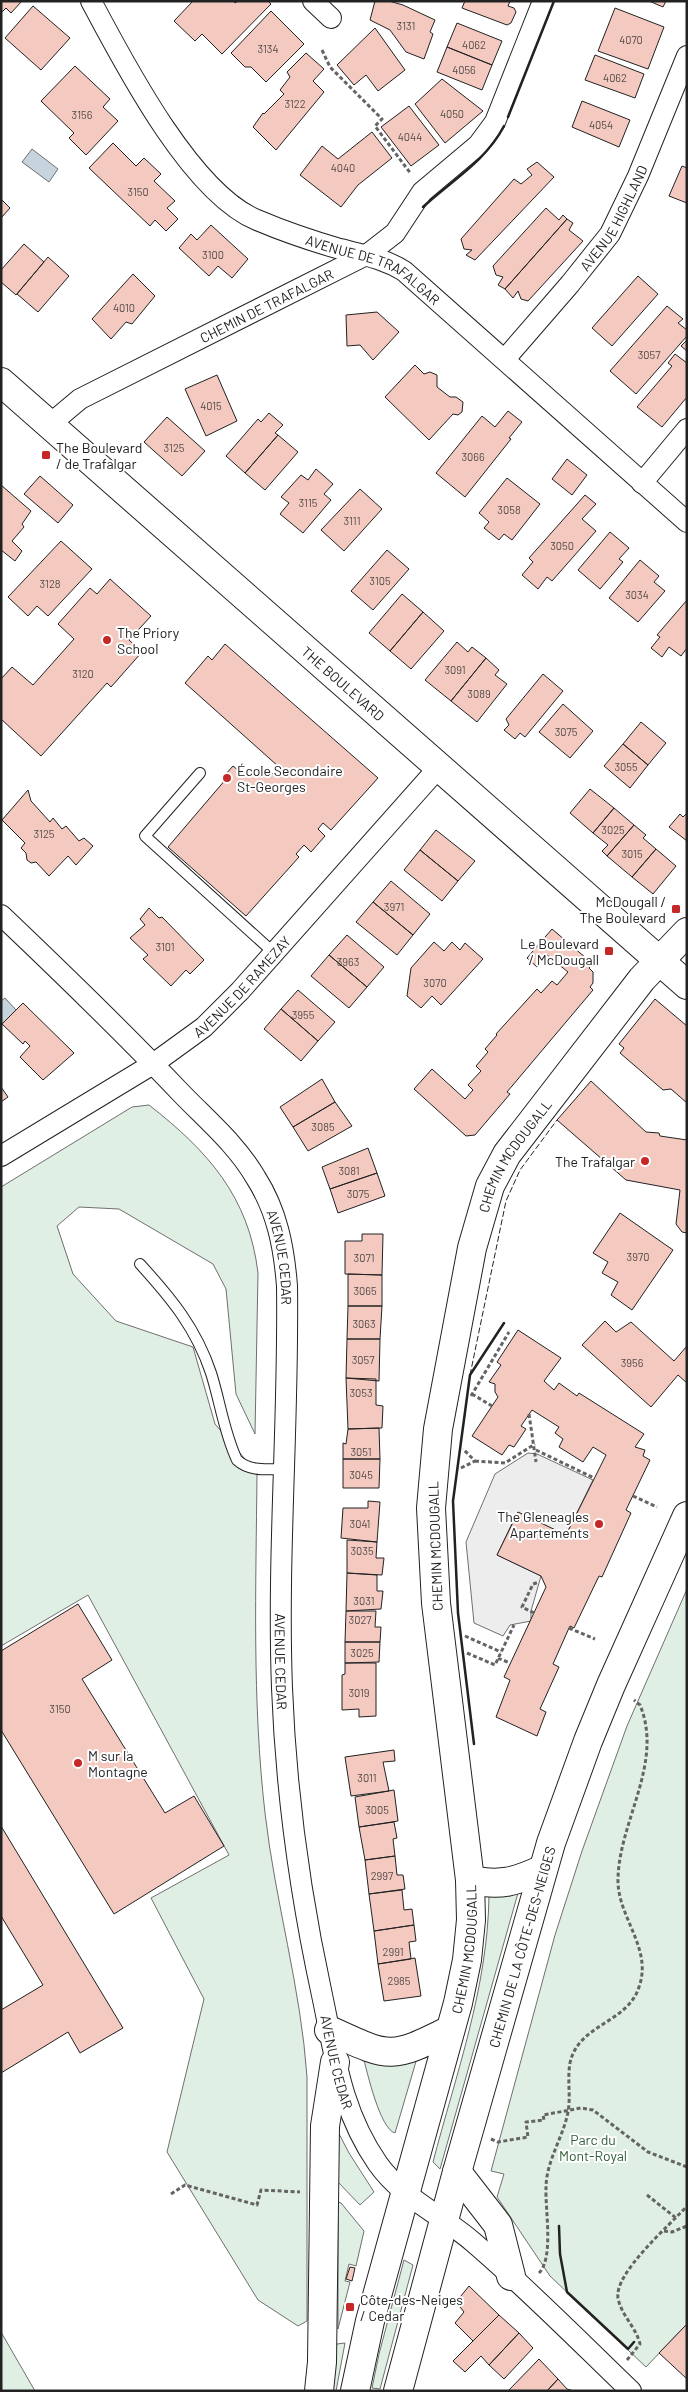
<svg xmlns="http://www.w3.org/2000/svg" width="688" height="2392" font-family="Barlow,sans-serif">
<rect width="100%" height="100%" fill="#fff"/>
<!-- green -->
<path fill="#e0efe3" stroke="#6f6f6f" d="M149 1105C208 1151 249 1197 258 1273L255 1434 236 1394 226 1289 213 1264 119 1209 79 1207 57 1226 73 1274 116 1321 193 1347 215 1424 257 1473C256 1586 252 1700 265 1813 275 1901 301 1988 307 2077V2321L298 2326 258 2300 167 2152 204 1999 151 1898 229 1855 88 1595 1 1646V1187L132 1107Z
M687 1589V2324L646 2367 550 2276 497 2197 504 2174 491 2171 555 1935 582 1851 627 1726Z
M518 1893 440 2169 433 2162C456 2074 488 1987 489 1895Z
M363 2056 417 2058 395 2133C380 2129 367 2072 363 2056Z
M336 2128 349 2153 374 2192 360 2205 337 2181Z
M336 2201 341 2203 364 2231 356 2266 349 2264 345 2281 350 2282 338 2329V2221Z
M404 2260 413 2265 380 2389 372 2388 379 2354Z
M1 2332 35 2391H1Z
M345 2343 336 2391H326L331 2361 337 2344Z"/>
<!-- parking -->
<path fill="#ededed" stroke="#6f6f6f" d="M528 1453 537 1454 593 1480 566 1535 517 1513 497 1555 541 1576 531 1611V1621L510 1625 503 1636 474 1623 466 1542 495 1474Z"/>
<!-- water -->
<path fill="#c7d3dd" stroke="#6f6f6f" d="M32 149 58 169 49 182 22 162Z
M5 998 17 1011 1 1026V1001Z"/>
<!-- building -->
<path fill="#f3c9c0" stroke="#222" d="M1 1H22L11 13 6 8 1 13Z
M193 1H233L235 3 238 1H268L271 4 222 54 202 34 195 41 174 21Z
M375 1H389L403 5 435 20 430 32 433 34 424 59 406 52 390 30 370 20Z
M465 1H510L508 6 514 8 516 12 511 23 507 25 462 8Z
M649 1H666L663 7Z
M33 6 70 38 41 70 5 38Z
M615 8 664 27 648 69 598 51Z
M271 11 304 44 266 82 251 67H245L231 53Z
M457 23 502 41 492 65 447 47Z
M375 28 405 70 378 91 366 75 354 85 337 65Z
M447 47 492 65 482 90 437 72Z
M306 53 324 69 313 81 324 92 276 150 253 127 263 113 264 114 284 94 280 90 290 77 287 72Z
M595 55 644 74 635 98 585 80Z
M75 66 110 99 103 107 118 121 86 155 69 138 74 133 41 101Z
M442 79 483 111 445 143 415 104Z
M582 101 630 120 619 147 572 127Z
M409 106 439 145 411 166 381 127Z
M372 132 392 158 358 185 341 207 300 175 322 146 338 159Z
M113 143 136 166 144 158 161 174 154 181 175 201 167 208 178 219 166 231 155 220 150 226 89 168Z
M537 162 554 177 475 260 466 255 472 250 464 249 461 239 514 179 521 184 532 175 527 169Z
M682 166 687 168V203L669 196Z
M1 199 10 208 1 218Z
M546 208 559 220 563 215 567 219 505 289 498 285 503 277 496 275 493 266Z
M567 219 573 223 569 230 583 241 528 301 521 299 518 291 513 298 505 289Z
M211 225 248 259 232 278 218 266 209 276 179 248 191 234 197 240Z
M24 244 44 262 16 295 1 282V270Z
M48 257 69 276 38 312 17 294Z
M133 274 155 296 132 324 126 322 111 339 92 319Z
M638 276 658 294 612 346 592 328Z
M667 306 683 319 678 323 687 330V336L636 394 610 371Z
M377 312 399 332 373 360 360 345 347 346 346 315Z
M687 340V351L681 346Z
M675 354 687 363V397L662 427 637 407 672 366 668 363Z
M415 365 424 374 430 372 437 375V387L450 397H456L463 402 462 412 458 415 453 414 429 440 385 397Z
M217 375 237 421 206 436 185 389Z
M508 411 522 422 509 438 511 439 465 497 436 473 482 416 495 427Z
M269 413 283 425 275 433 278 435 245 473 226 456 258 419 261 422Z
M167 417 205 451 182 476 144 442Z
M278 435 298 452 265 490 245 473Z
M567 459 587 475 572 495 552 479Z
M316 469 333 484 324 494 331 500 303 533 280 514 289 503 281 497 301 475 308 480Z
M40 476 73 505 58 523 24 494Z
M507 478 540 504 512 540 504 534 499 540 484 528 489 522 479 513Z
M1 485 31 511 22 524 24 527 12 541 22 551 15 561 1 550Z
M360 489 382 509 344 551 321 530Z
M585 495 596 504 582 519 596 531 552 581 547 577 538 589 522 575 533 562 529 558Z
M610 532 629 548 619 559 623 562 600 589 578 570Z
M61 541 92 569 48 616 37 606 28 616 8 597Z
M387 550 409 569 373 610 351 591Z
M640 560 659 576 654 582 665 591 638 622 609 598Z
M110 579 151 616 129 640 142 652 111 687 107 683 41 756 1 719V679L12 667 33 685 74 639 58 624 90 588 97 594Z
M402 594 423 612 390 651 369 633Z
M687 600V648L681 656 669 647 662 657 651 648 660 637 657 635Z
M423 612 444 631 411 669 390 651Z
M457 642 468 652 472 647 486 658 451 701 425 680Z
M225 644 378 778 331 830 323 823 318 829 325 836 311 852 304 845 296 854 299 857 246 916 168 847 226 779 224 776 233 766 245 776 272 774 279 767 185 683 208 656 212 660Z
M486 658 499 670 495 675 507 684 477 722 451 701Z
M543 674 563 691 525 737 520 733 515 739 504 730 509 725 506 719Z
M563 704 593 731 570 758 539 732Z
M641 722 666 743 648 765 623 744Z
M623 744 648 765 630 788 604 766Z
M590 789 614 808 593 833 570 813Z
M28 790 31 801 50 822 53 818 62 829 66 826 79 841 84 838 93 846 76 865 68 856 49 876 36 862 31 863 27 860 26 853 21 848 25 843 2 820Z
M614 808 634 825 607 856 602 851 608 845 593 833Z
M687 813V841L669 827 680 814 683 817Z
M634 825 646 835 643 838 656 849 632 877 607 856Z
M436 830 475 861 458 881 420 850Z
M656 849 676 866 653 894 632 877Z
M420 850 458 881 442 901 404 870Z
M391 881 430 914 413 935 373 902Z
M373 902 413 935 397 955 356 922Z
M149 908 159 918 162 917 204 960 190 974 186 970 171 986 143 959 148 955 130 938 145 925 140 919Z
M552 929 593 964 589 968 593 972V983L590 987 593 990 507 1092 510 1094 475 1135 466 1136 414 1089 432 1069 465 1099 473 1090 468 1085 481 1071 476 1066 488 1052 485 1049 497 1035 496 1034 537 989 541 993 552 981 557 985 568 972 547 955 537 967 527 958Z
M347 935 384 967 367 987 329 955Z
M434 942 444 951 452 942 460 950 465 943 483 959 441 1005 432 996 421 1008 407 996 411 968Z
M329 955 367 987 349 1008 311 976Z
M298 990 335 1022 318 1041 281 1009Z
M655 999 687 1026V1103L671 1089 663 1090 620 1053 624 1048 619 1044Z
M23 1003 74 1053 43 1080 20 1057 30 1046 25 1041 23 1044 2 1024Z
M281 1009 318 1041 301 1061 264 1029Z
M322 1079 335 1102 293 1127 280 1107Z
M591 1081 646 1132 659 1133 660 1136 687 1140V1233L682 1232 676 1224 680 1190 626 1180 557 1120Z
M1 1087 8 1097 1 1102Z
M335 1102 352 1126 308 1151 293 1127Z
M368 1148 377 1173 330 1189 322 1167Z
M377 1173 385 1196 338 1213 330 1189Z
M620 1213 673 1250 632 1310 611 1295 618 1282 602 1273 608 1262 593 1253Z
M362 1234H383L382 1275 345 1274V1241H362Z
M348 1274 382 1275V1306H348Z
M348 1306H382L380 1339H347Z
M605 1321 616 1332 631 1322 674 1361 687 1346V1383L678 1375 651 1407 582 1345Z
M518 1330 561 1358 544 1381 554 1390 559 1383 577 1396 579 1393 644 1434 635 1447 645 1450 643 1456 650 1460 626 1510 631 1513 602 1577 599 1576 574 1628 570 1626 569 1628 553 1664 559 1667 540 1709 546 1712 537 1736 496 1717 510 1680 504 1677 546 1587 541 1576 497 1555 518 1512 566 1535 606 1455 593 1447 583 1462 559 1447 563 1439 555 1433 559 1427 532 1410 521 1426 526 1429 514 1447 509 1445 502 1455 472 1436 498 1397 495 1392V1384L489 1382 501 1365 497 1362Z
M347 1339H380L379 1381 346 1378Z
M346 1378 376 1379V1405L383 1406 382 1428 348 1429Z
M379 1428 380 1459H343V1443L346 1444 348 1429Z
M343 1459H380L379 1488H343Z
M368 1501 380 1502 377 1542 341 1538 343 1508H368Z
M347 1540 377 1542 376 1558H384L382 1575 347 1573Z
M347 1573 377 1575V1591H383L381 1609 346 1611Z
M78 1604 112 1660 82 1679 165 1813 194 1796 224 1846 114 1914 1 1730V1651Z
M346 1611H376L375 1627H381L380 1642H345Z
M345 1642H380L379 1662 345 1663Z
M345 1663H376V1716L359 1717V1709L342 1710V1675L345 1674Z
M394 1750 395 1761 383 1762 389 1791 351 1796 345 1757Z
M394 1790 398 1821 359 1827 355 1797Z
M394 1822 397 1838 393 1839 395 1856 365 1860 359 1827Z
M1 1826 123 2028 80 2053 68 2032 1 2073V2010L43 1985 1 1916Z
M395 1856 397 1875H403L405 1889 369 1894 365 1860Z
M402 1890 404 1910 412 1909 414 1925 374 1931 369 1894Z
M414 1925 416 1941 409 1942 411 1959 378 1964 374 1931Z
M415 1958 421 1996 384 2001 378 1964Z
M350 2267 355 2268 352 2281 346 2279Z
M469 2286 499 2315 473 2341 455 2323 464 2312 456 2302Z
M499 2315 519 2333 489 2365 481 2356 465 2372 453 2361Z
M687 2324V2379L659 2353Z
M519 2333 533 2348 504 2379 489 2365Z
M539 2359 558 2379 547 2391H508Z
M558 2379 567 2389 574 2391H547Z"/>
<g fill="none" stroke-linecap="round" stroke-linejoin="round">
<!-- lane casing -->
<g stroke="#222" stroke-width="12">
<path id="lane" d="M200 773 145 836 274 953
M140 1264C171 1298 196 1328 211 1373 220 1401 224 1433 237 1460 250 1472 268 1469 284 1469"/>
</g>
<!-- street casing -->
<g stroke="#222" stroke-width="22">
<g id="street">
<path id="s1" d="M91 1C124 63 191 193 257 220 283 231 312 241 340 249 363 255 383 258 404 271L687 522"/>
<path d="M313 1 331 18"/>
<path id="s2" d="M505 359 570 284 610 234 638 176 687 56"/>
<path id="s3" d="M49 425 80 399 368 254 395 233 422 192 478 145 495 122 543 1"/>
<path d="M642 483 687 429"/>
<path id="s4" d="M1 915C62 973 123 1032 181 1093 207 1120 237 1145 256 1178 277 1211 284 1247 287 1286 289 1420 277 1554 282 1688 286 1792 300 1894 322 1995 335 2056 341 2111 378 2164 403 2199 442 2215 473 2242 528 2289 579 2341 631 2391"/>
<path id="s5" d="M1 1156 153 1064 204 1027 240 991 439 767"/>
</g>
</g>
<!-- secondary casing -->
<g stroke="#222" stroke-width="30">
<g id="secondary">
<path id="s6" d="M1 382 687 985"/>
<path d="M470 1880C501 1886 515 1882 543 1869"/>
<path d="M329 2030C390 2058 390 2060 450 2030"/>
<path d="M457 2172 498 2225 511 2276"/>
<path d="M319 2391 322 2362 325 2126 335 2062"/>
<path id="s7" d="M355 2391 370 2321 458 2003 467 1960 471 1920 470 1880 436 1603 431 1508 438 1429 472 1248 490 1186 507 1154 642 979 687 932"/>
<path id="s8" d="M398 2391 457 2172 551 1843 588 1741 611 1685 687 1516"/>
</g>
</g>
<!-- path -->
<path stroke="#646464" stroke-width="3" stroke-dasharray="4 2.5" stroke-linecap="butt" d="M322 50 330 67 382 119 375 126 411 174
M472 1394 492 1406
M471 1396 509 1332
M529 1414 536 1462
M536 1450 594 1478
M475 1461 505 1463 535 1444
M461 1468 475 1461 463 1449
M633 1496 657 1507
M534 1613 522 1607 533 1584 539 1582
M569 1628 595 1639
M465 1636 501 1652
M467 1653 495 1665 514 1625
M498 1658 510 1663
M491 2139 498 2142 528 2137 526 2122 544 2120 543 2115 581 2108 593 2110 648 2152 687 2167
M171 2194 185 2185 257 2205 261 2190 300 2192
M647 2195 676 2218
M664 2231 672 2232 687 2226
M539 2273C554 2258 545 2209 546 2188 546 2161 563 2138 568 2112 571 2096 567 2079 570 2063 578 2024 628 2023 639 1987 653 1948 617 1917 618 1879 619 1821 664 1763 640 1705L634 1700
M627 2360 640 2344C636 2327 621 2315 618 2298 614 2273 670 2225 687 2206"/>
<!-- lane -->
<use href="#lane" stroke="#fff" stroke-width="10"/>
<!-- street -->
<use href="#street" stroke="#fff" stroke-width="20"/>
<!-- secondary -->
<use href="#secondary" stroke="#fff" stroke-width="28"/>
<!-- fence -->
<path stroke="#222" stroke-width="1" stroke-dasharray="6 2.5" stroke-linecap="butt" d="M470 1375 506 1201 520 1170 557 1120"/>
<!-- wall -->
<path stroke="#222" stroke-width="2.5" d="M508 117 554 1
M423 207C451 181 486 161 504 126
M474 1744 458 1613 453 1501 470 1375 504 1323
M559 2226 560 2254 567 2292 628 2349 634 2342"/>
</g>
<!-- markers -->
<g fill="#c62828" stroke="#fff" stroke-width="2">
<rect x="41" y="450" width="10" height="10" rx="2.5"/>
<circle cx="107" cy="640" r="5"/>
<circle cx="227" cy="778" r="5"/>
<rect x="671" y="904" width="10" height="10" rx="2.5"/>
<rect x="604" y="946" width="10" height="10" rx="2.5"/>
<circle cx="645" cy="1161" r="5"/>
<circle cx="599" cy="1524" r="5"/>
<circle cx="78" cy="1763" r="5"/>
<rect x="345" y="2302" width="10" height="10" rx="2.5"/>
</g>
<g text-anchor="middle" dominant-baseline="central" stroke-width="4" stroke-linejoin="round" paint-order="stroke">
<!-- number labels -->
<g font-size="11" fill="#564c4a">
<text x="406" y="25">3131</text>
<text x="631" y="39">4070</text>
<text x="474" y="44">4062</text>
<text x="268" y="48">3134</text>
<text x="464" y="69">4056</text>
<text x="615" y="77">4062</text>
<text x="295" y="103">3122</text>
<text x="452" y="113">4050</text>
<text x="82" y="114">3156</text>
<text x="601" y="124">4054</text>
<text x="410" y="136">4044</text>
<text x="343" y="167">4040</text>
<text x="138" y="191">3150</text>
<text x="213" y="254">3100</text>
<text x="124" y="307">4010</text>
<text x="649" y="354">3057</text>
<text x="211" y="405">4015</text>
<text x="174" y="447">3125</text>
<text x="473" y="456">3066</text>
<text x="308" y="502">3115</text>
<text x="509" y="509">3058</text>
<text x="352" y="520">3111</text>
<text x="562" y="545">3050</text>
<text x="380" y="580">3105</text>
<text x="50" y="583">3128</text>
<text x="637" y="594">3034</text>
<text x="455" y="669">3091</text>
<text x="83" y="673">3120</text>
<text x="479" y="693">3089</text>
<text x="566" y="731">3075</text>
<text x="626" y="766">3055</text>
<text x="613" y="829">3025</text>
<text x="44" y="833">3125</text>
<text x="632" y="853">3015</text>
<text x="394" y="906">3971</text>
<text x="165" y="946">3101</text>
<text x="348" y="961">3963</text>
<text x="435" y="982">3070</text>
<text x="303" y="1014">3955</text>
<text x="323" y="1126">3085</text>
<text x="349" y="1170">3081</text>
<text x="358" y="1193">3075</text>
<text x="638" y="1256">3970</text>
<text x="364" y="1257">3071</text>
<text x="365" y="1290">3065</text>
<text x="364" y="1323">3063</text>
<text x="363" y="1359">3057</text>
<text x="632" y="1362">3956</text>
<text x="361" y="1392">3053</text>
<text x="361" y="1451">3051</text>
<text x="361" y="1474">3045</text>
<text x="360" y="1523">3041</text>
<text x="362" y="1550">3035</text>
<text x="364" y="1600">3031</text>
<text x="360" y="1619">3027</text>
<text x="362" y="1652">3025</text>
<text x="359" y="1692">3019</text>
<text x="60" y="1708">3150</text>
<text x="367" y="1777">3011</text>
<text x="377" y="1809">3005</text>
<text x="382" y="1875">2997</text>
<text x="393" y="1951">2991</text>
<text x="399" y="1980">2985</text>
</g>
<!-- street labels -->
<g font-size="14" fill="#222" stroke="#fff">
<text stroke="none"><textPath href="#s2" startOffset="179">AVENUE HIGHLAND</textPath></text>
<text stroke="none"><textPath href="#s1" startOffset="406">AVENUE DE TRAFALGAR</textPath></text>
<text stroke="none"><textPath href="#s3" startOffset="249">CHEMIN DE TRAFALGAR</textPath></text>
<text stroke="none"><textPath href="#s6" startOffset="456">THE BOULEVARD</textPath></text>
<text stroke="none"><textPath href="#s5" startOffset="296">AVENUE DE RAMEZAY</textPath></text>
<text stroke="none"><textPath href="#s7" startOffset="1266">CHEMIN MCDOUGALL</textPath></text>
<text stroke="none"><textPath href="#s4" startOffset="451">AVENUE CEDAR</textPath></text>
<text transform="translate(435 1546) rotate(-92)">CHEMIN MCDOUGALL</text>
<text stroke="none"><textPath href="#s4" startOffset="856">AVENUE CEDAR</textPath></text>
<text stroke="none"><textPath href="#s8" startOffset="461">CHEMIN DE LA CÔTE-DES-NEIGES</textPath></text>
<text stroke="none"><textPath href="#s7" startOffset="456">CHEMIN MCDOUGALL</textPath></text>
<text stroke="none"><textPath href="#s4" startOffset="1261">AVENUE CEDAR</textPath></text>
</g>
<!-- poi labels -->
<g font-size="14" fill="#222" stroke="#fff" text-anchor="start">
<text x="56" y="447">The Boulevard<tspan x="56" dy="16">/ de Trafalgar</tspan></text>
<text x="117" y="632">The Priory<tspan x="117" dy="16">School</tspan></text>
<text x="237" y="770">École Secondaire<tspan x="237" dy="16">St-Georges</tspan></text>
<text x="666" y="901" text-anchor="end">McDougall /<tspan x="666" dy="16">The Boulevard</tspan></text>
<text x="599" y="943" text-anchor="end">Le Boulevard<tspan x="599" dy="16">/ McDougall</tspan></text>
<text x="635" y="1161" text-anchor="end">The Trafalgar</text>
<text x="589" y="1516" text-anchor="end">The Gleneagles<tspan x="589" dy="16">Apartements</tspan></text>
<text x="88" y="1755">M sur la<tspan x="88" dy="16">Montagne</tspan></text>
<text x="360" y="2299">Côte-des-Neiges<tspan x="360" dy="16">/ Cedar</tspan></text>
</g>
<!-- park labels -->
<g font-size="14" fill="#2f5e38" stroke="#fff">
<text x="593" y="2139">Parc du<tspan x="593" dy="16">Mont-Royal</tspan></text>
</g>
</g>
<!-- border -->
<rect width="688" height="2392" fill="none" stroke="#222222" stroke-width="5"/>
</svg>
